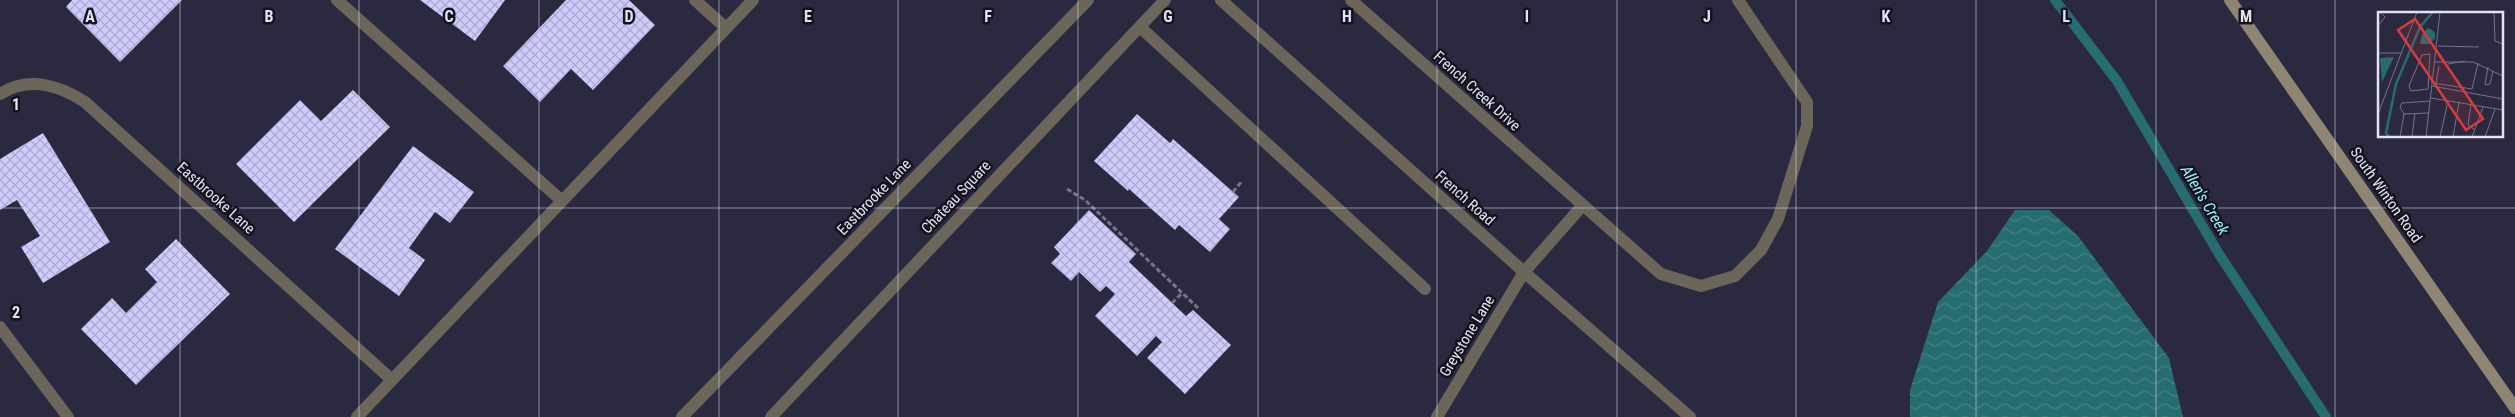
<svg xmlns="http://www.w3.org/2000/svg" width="2515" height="417" font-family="'Roboto Condensed',sans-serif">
<defs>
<pattern id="water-waves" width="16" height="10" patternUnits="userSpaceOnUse" patternTransform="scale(1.25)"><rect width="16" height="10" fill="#266c70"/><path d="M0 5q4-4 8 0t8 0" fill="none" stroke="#458185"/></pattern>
<pattern id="building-cross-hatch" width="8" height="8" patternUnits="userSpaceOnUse" patternTransform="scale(1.25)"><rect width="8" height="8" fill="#cecbfd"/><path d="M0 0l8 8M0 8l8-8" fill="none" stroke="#aca9d0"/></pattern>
</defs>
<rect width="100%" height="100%" fill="#2a2940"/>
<!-- water -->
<path fill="url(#water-waves)" d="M2015 210H2049L2078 236 2169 358 2183 417H1910V390L1938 302 1987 251Z"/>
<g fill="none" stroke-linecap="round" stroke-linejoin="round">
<!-- stream -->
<path stroke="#266c70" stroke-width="10" d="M2055 0 2117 81 2219 254 2326 417"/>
</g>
<!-- building -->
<path fill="url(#building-cross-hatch)" d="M72 0H182L120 62 66 7Z
M420 0H505L475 41Z
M566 0H629L655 25 593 90 571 69 540 102 503 66Z
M353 90 390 127 294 222 236 164 300 100 321 121Z
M1137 114 1170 143 1173 139 1239 197 1219 219 1230 229 1210 252 1179 225 1175 230 1129 189 1128 191 1094 161Z
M43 133 110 242 43 283 21 247 40 236 17 200 0 210V159Z
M413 146 474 192 450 223 435 212 409 248 425 260 399 296 335 249Z
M1089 210 1136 254 1129 262 1186 316 1193 310 1231 345 1185 394 1147 358 1162 342 1156 336 1137 356 1095 316 1115 294 1106 286 1100 292 1079 272 1071 281 1051 263 1060 254 1054 247Z
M176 239 230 294 136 385 81 329 112 298 126 313 157 282 145 269Z"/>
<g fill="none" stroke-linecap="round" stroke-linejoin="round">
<!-- path -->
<path stroke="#757488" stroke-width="3" stroke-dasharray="5 2.5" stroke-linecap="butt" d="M1067 189 1085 200 1198 308
M1233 192 1242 181
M1172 303 1182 293"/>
<!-- service -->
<path stroke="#6b655a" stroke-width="12" d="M695 0 726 28
M1140 27 1425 289"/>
<!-- minor -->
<path stroke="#6b655a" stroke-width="12" d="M337 0 562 201
M1351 0 1661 274 1701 286 1735 276 1761 250 1778 219 1807 126V102L1738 0
M0 94C28 76 59 85 85 102L392 380
M0 327 68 417
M357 417 753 0
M682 417 1088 0
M771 417 1165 0
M1437 417 1524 272 1582 206"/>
<!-- tertiary -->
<path stroke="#6b655a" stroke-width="12" d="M1221 0 1524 272 1690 417"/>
<!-- secondary -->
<path stroke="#8e8673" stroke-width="12" d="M2230 0 2515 408"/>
</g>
<!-- grid -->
<path fill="none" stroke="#e4e3f3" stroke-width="1" stroke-opacity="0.55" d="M180 0V417M359 0V417M539 0V417M719 0V417M898 0V417M1078 0V417M1258 0V417M1437 0V417M1617 0V417M1796 0V417M1976 0V417M2156 0V417M2335 0V417M0 208H2515"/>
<g text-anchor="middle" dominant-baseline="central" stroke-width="5" stroke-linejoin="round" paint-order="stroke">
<!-- street labels -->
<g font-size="15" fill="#e4e3f3" stroke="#14131d">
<text transform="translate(1477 91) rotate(42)">French Creek Drive</text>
<text transform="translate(2386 195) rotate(55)">South Winton Road</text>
<text transform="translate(874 197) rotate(-46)">Eastbrooke Lane</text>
<text transform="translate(956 197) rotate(-47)">Chateau Square</text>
<text transform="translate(216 198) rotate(42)">Eastbrooke Lane</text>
<text transform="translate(1465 198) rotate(42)">French Road</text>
<text transform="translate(1467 336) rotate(-59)">Greystone Lane</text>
</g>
<!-- water labels -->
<g font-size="16" font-style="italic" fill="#8ef7fe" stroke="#14131d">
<text transform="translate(2205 200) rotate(59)">Allen's Creek</text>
</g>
</g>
<!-- overview -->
<g transform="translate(2378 12)">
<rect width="125" height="125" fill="#2a2940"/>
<path d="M50 16 57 20V26L52 32H42L44 22ZM16 45 4 70 2 46Z" fill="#266c70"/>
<path fill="none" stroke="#266c70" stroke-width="2.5" d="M11 125 8 121 18 72 42 15 55 0"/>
<path fill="none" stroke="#747388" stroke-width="1" d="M116 0 117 29 125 32M0 14 7 5 2 0M60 34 101 35M0 41H23M52 42 50 77 33 79 31 74 44 43ZM57 50H95L125 64M70 52 87 49M110 55 107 73 112 72 115 59M55 71 94 77 100 51M58 72 61 54M54 74 125 87M53 86 125 98M93 92 90 113 97 118M0 102 39 0M26 102 22 95 24 91 52 89M22 125 26 102 51 101M34 125 37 101M48 125 62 0M62 125 70 89M75 125 81 90M94 125 105 95M107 125 117 97"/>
<path fill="#d73b3c" fill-opacity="0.15" stroke="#d73b3c" stroke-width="2.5" d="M37 7 105 107 88 118 20 18Z"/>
<rect width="125" height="125" fill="none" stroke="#e4e3f3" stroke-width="2.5"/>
</g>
<g font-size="16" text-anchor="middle" font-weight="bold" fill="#e4e3f3" stroke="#14131d" stroke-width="5" stroke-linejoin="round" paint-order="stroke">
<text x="90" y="22">A</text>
<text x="269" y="22">B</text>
<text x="449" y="22">C</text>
<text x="629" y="22">D</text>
<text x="808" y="22">E</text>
<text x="988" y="22">F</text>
<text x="1168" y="22">G</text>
<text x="1347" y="22">H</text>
<text x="1527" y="22">I</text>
<text x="1707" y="22">J</text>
<text x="1886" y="22">K</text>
<text x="2066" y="22">L</text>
<text x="2246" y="22">M</text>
<text x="16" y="110">1</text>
<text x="16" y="318">2</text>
</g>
</svg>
